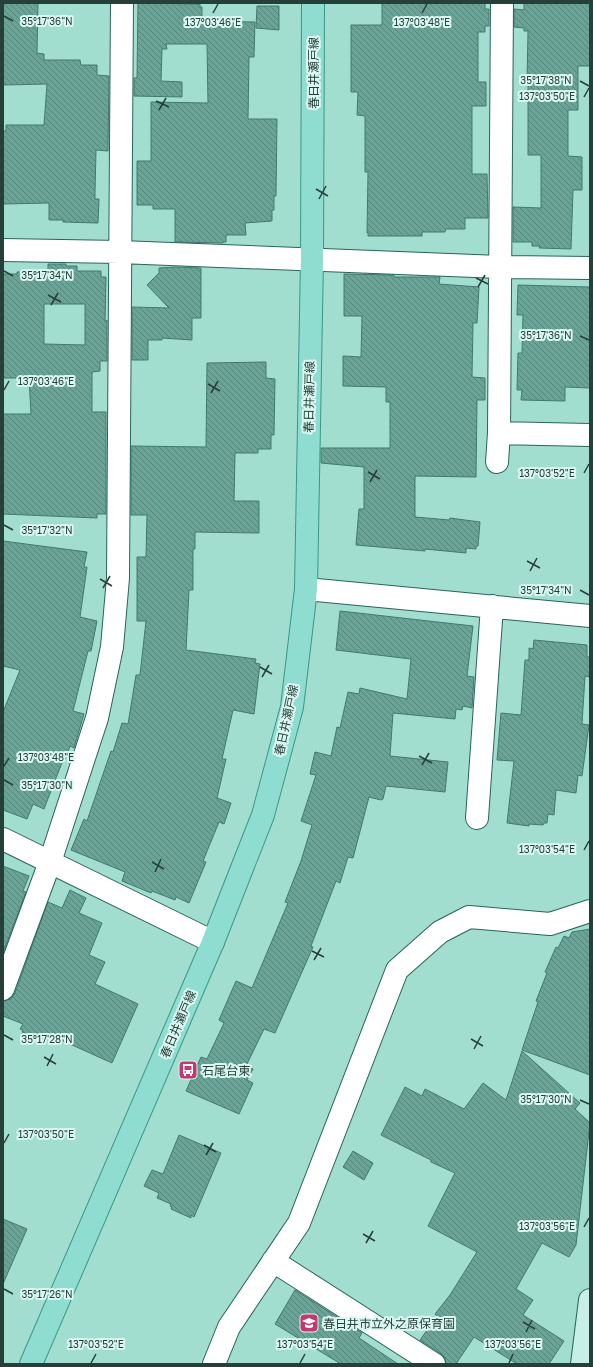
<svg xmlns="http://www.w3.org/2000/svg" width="593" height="1367" font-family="'Golos Text','Noto Sans JP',sans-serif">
<defs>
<pattern id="building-back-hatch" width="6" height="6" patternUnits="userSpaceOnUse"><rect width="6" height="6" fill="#69a497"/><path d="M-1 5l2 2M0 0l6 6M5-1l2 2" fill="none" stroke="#56877c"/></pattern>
</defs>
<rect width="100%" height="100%" fill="#a2ded0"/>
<!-- building -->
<path fill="url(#building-back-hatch)" stroke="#407a6e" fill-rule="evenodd" d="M3 3H38L37 53 44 54V60H80L81 65H97V75L109 76 108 151 96 150 95 192V199H99L98 223 63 222V220H49V203L3 204V131H6V125H44L47 84 3 85Z
M138 3 200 4V7H202V21L255 22 254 57H249L248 119H277L276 196H274V210H272V221L245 223 246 235H226V242H223V243L175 242V209H153V205H137V161H151V102L208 103 207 44H166L167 49H162L161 81 182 82V97L134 96V78H137Z
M382 3H485V9H489V26H485V32H478V82H486V106H472V174H487L488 218H465V229H446L445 232H422V236H368V232L367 233 368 172H365V116L357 115 358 92H351V25H382Z
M524 3H590V66H578V110H568V156L582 157V190H573L571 249 539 248 540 246H532V242H513V207L541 208V155H528V83H527L528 31H524V28L514 27V9L524 10Z
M257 6H279V30L256 28Z
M48 264H66V266H77V271H101V277H106L105 322 107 320V361H100V371L92 372V412H106V514H97V518L3 514V414H31L29 378H3V274H17V272H48ZM44 304H85V345L44 344Z
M175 267 201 268V318H192V340L162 338V340H148V360H132V307L169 308 147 285 159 273V268Z
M344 274 394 275V277H440L439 284 479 287 477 323H473L472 377 485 378V400H477L476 477 415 476V517L449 520 450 518 480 522 478 546H476V549L466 548V553L425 549V551L356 545 359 509H364V467L321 463V448H390V402H386V387L343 386V356L361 357 362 316H344Z
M518 285 590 287V388L565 387V401L521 400 522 390H517L518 353H522L523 315H517Z
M266 362V378L275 379 274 435H271V449H258V453H235L234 501H259V533L195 532V549H193V590H189L186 650 256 659 255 663 260 664 254 714 233 710 222 759H226L217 798 231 803 224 824 219 822 203 861 206 862 189 903 176 897 175 900 152 891 151 893 122 881 125 872 71 850 84 819 87 821 111 751 113 752 122 723 128 724 136 675H140L146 621H137V557H146L147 515H131V446L206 447 207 363Z
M3 541 87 552 84 567H87L80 617 97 621 91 651H88L73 711 84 714 74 748 70 746 65 760H63L44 809 33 804 27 819 3 810V712L20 670 3 666Z
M340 611 473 626 467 676 474 677 472 708 463 706 462 710 456 709 455 719 393 713 390 756 448 762 445 792 386 786 383 799 381 800 369 797 353 858 348 857 340 883 336 881 311 946 313 947 275 1033 264 1029 246 1066 253 1069 247 1080 253 1083 239 1114 186 1091 201 1057 207 1059 224 1023 219 1020 236 981 252 988 288 903 285 902 301 861 312 825 301 821 316 775 310 774 315 752 331 756 337 727 340 728 348 692 359 694 360 688 407 699 411 659 336 650Z
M534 640 587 645V657H590V666L589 677 585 676 582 724 589 725 582 776 578 775 576 793 556 790 554 815 548 814 547 823H544L543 825 529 824V826L507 823 514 761 497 760 501 713 521 715 525 660H529V648L533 649Z
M3 866 29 876 23 891 26 892 3 953Z
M70 890 86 898 79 913 102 923 89 955 105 962 95 984 138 1004 112 1063 50 1035 46 1042 22 1032 23 1030 20 1029 23 1024 3 1016V1001L11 999 15 993 48 902 62 908Z
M590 929V1075L522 1050 538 1002 536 1001 547 973 545 972 556 947 558 948 564 936 569 938 572 932Z
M522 1051 580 1103 575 1109 590 1123 576 1245 569 1257 542 1243 516 1289 533 1300 523 1315 564 1341 549 1364H517L474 1337 456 1364H446L445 1358 441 1354 420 1340 437 1316 435 1314 450 1295 477 1252 428 1226 455 1173 431 1162V1160L381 1135 405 1087 422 1096 425 1089 464 1109 483 1083 506 1100Z
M179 1135 221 1153 194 1217 191 1215V1218L171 1209 172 1207 170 1206 171 1204 157 1198 159 1193 144 1186 152 1170 163 1174Z
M353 1151 373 1163 364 1180 343 1167Z
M3 1219 27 1229 3 1284Z
M295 1290 362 1333 359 1338 398 1364H341L275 1324Z"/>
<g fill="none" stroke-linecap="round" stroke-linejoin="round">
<!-- street casing -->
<g stroke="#296458" stroke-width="24">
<path id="street" d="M3 250 120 252 500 267 590 268
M499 433 590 435
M497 462 499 433 502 3
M306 589 590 616
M477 818 492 606
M3 839 213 942
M3 989 50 862 97 718 112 647 118 578 122 3
M273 1261 434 1364
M214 1364 229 1327 299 1223 397 970 440 932 469 917 550 924 590 911"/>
</g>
<!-- secondary casing -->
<g stroke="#296458" stroke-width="24">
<path id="secondary" d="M582 1364 590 1300"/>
</g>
<!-- primary casing -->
<g stroke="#399786" stroke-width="24">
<path id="primary" d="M31 1364 213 942 263 815 292 707 306 589 312 259 313 3"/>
</g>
<!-- street -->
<use href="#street" stroke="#fff" stroke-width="22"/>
<!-- secondary -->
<use href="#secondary" stroke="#c7eee7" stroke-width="22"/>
<!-- primary -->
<use href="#primary" stroke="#8eddd0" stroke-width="22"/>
</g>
<!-- ticks -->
<path fill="none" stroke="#263f39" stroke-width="1.5" d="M213 13 218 4M422 13 427 4M4 16 13 21M580 81 589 86M584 97 589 88M156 101 169 107M159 110 166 98M316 189 328 196M319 199 326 186M4 271 13 276M476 278 488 284M478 287 485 275M48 295 61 302M51 305 58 293M580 336 589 340M208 384 220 391M4 390 9 381M211 393 218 381M368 472 380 479M584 473 589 464M370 482 377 470M4 525 13 530M527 561 540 568M530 571 537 558M100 579 112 586M103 588 110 576M580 590 589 595M260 667 272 674M262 677 269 665M419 756 432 763M422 765 429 753M4 766 9 758M4 780 13 785M584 850 589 841M152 862 164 869M155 872 161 859M312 951 324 957M314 960 321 948M4 1035 13 1040M471 1039 483 1046M474 1049 481 1036M44 1057 56 1064M47 1066 53 1054M580 1100 589 1104M4 1143 9 1134M204 1145 216 1152M206 1155 213 1143M584 1227 589 1218M363 1234 375 1241M366 1243 373 1231M4 1289 13 1294M523 1322 535 1329M526 1332 532 1320M91 1363 96 1354M300 1363 305 1354M509 1363 513 1354"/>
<!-- icons -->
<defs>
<g id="bus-square" transform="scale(1)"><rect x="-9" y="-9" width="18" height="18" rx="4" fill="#c13872" stroke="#daf8f1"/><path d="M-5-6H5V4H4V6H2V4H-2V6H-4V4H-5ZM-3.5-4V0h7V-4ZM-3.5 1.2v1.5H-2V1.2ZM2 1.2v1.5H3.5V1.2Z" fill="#fff"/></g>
<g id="school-square" transform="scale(1)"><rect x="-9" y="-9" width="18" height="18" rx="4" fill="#c13872" stroke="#daf8f1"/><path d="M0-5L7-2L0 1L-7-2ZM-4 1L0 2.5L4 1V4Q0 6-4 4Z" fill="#fff"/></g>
</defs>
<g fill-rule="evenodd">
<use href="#bus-square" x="188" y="1070"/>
<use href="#school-square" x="309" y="1323"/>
</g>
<g text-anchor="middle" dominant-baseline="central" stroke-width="4" stroke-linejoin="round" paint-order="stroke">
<!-- street labels -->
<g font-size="12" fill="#263f39" stroke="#daf8f1">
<text transform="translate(313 73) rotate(-90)">春日井瀬戸線</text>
<text transform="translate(309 397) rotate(-89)">春日井瀬戸線</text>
<text transform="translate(286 720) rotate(-78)">春日井瀬戸線</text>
<text transform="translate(178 1024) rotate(-67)">春日井瀬戸線</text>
</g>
<!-- poi labels -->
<g font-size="12" fill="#263f39" stroke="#daf8f1" text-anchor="start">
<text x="202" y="1070">石尾台東</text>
<text x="323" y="1323">春日井市立外之原保育園</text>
</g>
</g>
<g font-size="10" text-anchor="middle" fill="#263f39" stroke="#daf8f1" stroke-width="4" stroke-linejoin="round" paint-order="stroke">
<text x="47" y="25">35°17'36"N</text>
<text x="213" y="26">137°03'46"E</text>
<text x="422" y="26">137°03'48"E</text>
<text x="546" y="84">35°17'38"N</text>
<text x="547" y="100">137°03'50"E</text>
<text x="47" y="279">35°17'34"N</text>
<text x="546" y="339">35°17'36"N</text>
<text x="46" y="385">137°03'46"E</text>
<text x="547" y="477">137°03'52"E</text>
<text x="47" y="534">35°17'32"N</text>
<text x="546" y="594">35°17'34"N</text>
<text x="46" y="761">137°03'48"E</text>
<text x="47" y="789">35°17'30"N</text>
<text x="547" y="853">137°03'54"E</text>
<text x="47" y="1043">35°17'28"N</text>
<text x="546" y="1103">35°17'30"N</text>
<text x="46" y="1138">137°03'50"E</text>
<text x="547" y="1230">137°03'56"E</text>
<text x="47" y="1298">35°17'26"N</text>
<text x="96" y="1348">137°03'52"E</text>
<text x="305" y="1348">137°03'54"E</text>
<text x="513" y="1348">137°03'56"E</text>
</g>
<!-- border -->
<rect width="593" height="1367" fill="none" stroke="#263f39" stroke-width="8"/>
</svg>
